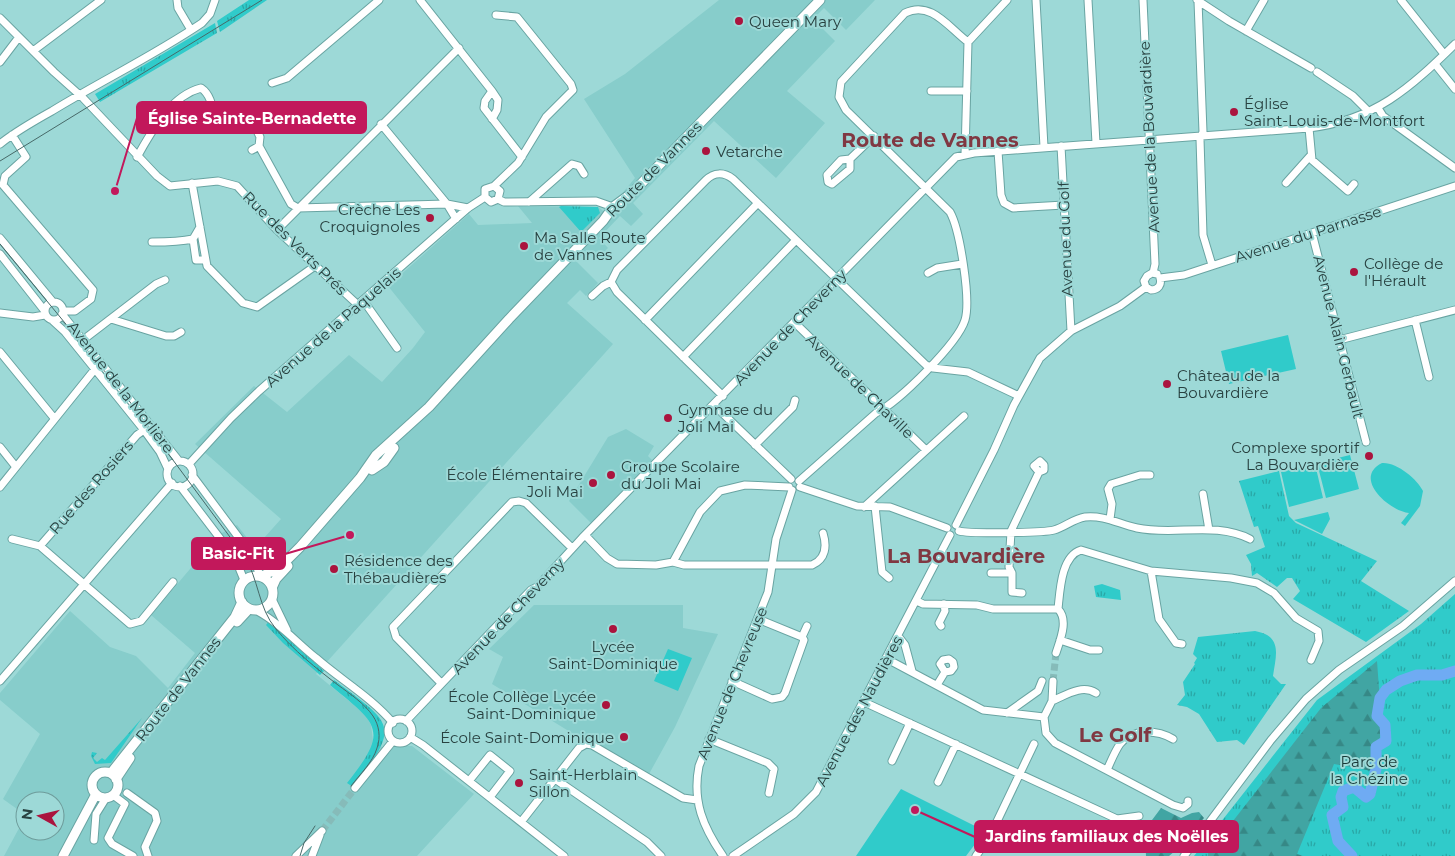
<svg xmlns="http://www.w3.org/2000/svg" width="1455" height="856" font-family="Montserrat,sans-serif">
<defs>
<pattern id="grass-tufts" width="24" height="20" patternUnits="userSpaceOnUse" patternTransform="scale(1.25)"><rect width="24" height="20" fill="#30cbca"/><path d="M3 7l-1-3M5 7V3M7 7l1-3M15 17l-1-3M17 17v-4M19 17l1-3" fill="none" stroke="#29a6a5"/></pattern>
<pattern id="forest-firs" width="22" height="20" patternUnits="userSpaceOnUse" patternTransform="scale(1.25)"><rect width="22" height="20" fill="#41a5a3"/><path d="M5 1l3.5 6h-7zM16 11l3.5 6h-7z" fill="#368886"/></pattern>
</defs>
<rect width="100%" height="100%" fill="#9dd9d7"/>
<!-- built -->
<path fill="#87cdcb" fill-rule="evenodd" d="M719 0H875L846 30 824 8 813 19 835 41 787 91 825 123 776 178 714 121 633 203 643 214 631 226 620 216 599 238 608 248 597 259 587 250 576 261 598 283 586 296 580 290 567 303 613 344 316 674 365 714 371 725 373 740 389 753 395 746H412L474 794 417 856H4L24 819V814L3 799 40 734 0 700V693L70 611 110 647 136 656 168 688 195 653 151 615 201 556 196 547 237 525 255 548 281 519 195 444 254 386 287 412 349 355 382 382 413 348 425 332 388 286 469 214 478 225 532 223 518 206 598 207 606 213 635 178 584 99 625 74ZM25 801H55V831H25Z
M626 429 654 446 648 456 652 460 591 523 569 501 608 437Z
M534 605H683V628L718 634 675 727 649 774 582 735 580 738 492 684 503 657 489 649Z"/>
<!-- grass -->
<path fill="url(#grass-tufts)" d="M249 0H267L220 32 217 21Z
M215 23 217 33 100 102 95 94Z
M561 206 598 207 600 213 581 232 559 207Z
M1279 471 1289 516 1296 523 1377 561 1361 581 1409 611 1366 642 1293 599 1300 591 1292 578H1287L1277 587 1257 573 1252 576 1251 564 1246 555 1265 547 1258 526 1254 527 1239 481Z
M1102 584 1120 590 1121 600 1096 597 1094 586Z
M1455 594V856H1194L1317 700 1421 624Z
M269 621 324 671 320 675 283 643 266 625Z
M1255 631C1283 636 1276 655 1273 676L1281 684H1286L1244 745 1237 740 1217 742 1199 714 1187 707 1177 705 1185 695 1183 682 1195 664 1194 663 1197 658 1193 654 1198 637Z
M334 680C394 725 401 725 353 787L347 783C390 729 378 725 330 685Z
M142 718 111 763 95 764 91 756 92 752 97 753 93 758 97 762 102 758 105 760Z"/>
<!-- forest -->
<path fill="url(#forest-firs)" d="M1377 661 1382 729 1372 771 1334 764 1297 854 1303 856H1208V853L1321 708Z
M1161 808 1181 818 1192 813 1199 812 1204 818 1185 840 1186 842 1169 856H1146L1145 834 1153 844 1156 842 1151 835 1152 820Z"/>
<!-- garden -->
<path fill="#30cbca" d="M1288 335 1296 369 1229 384 1221 351Z
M1350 455 1359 489 1326 498 1317 463Z
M1382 463C1397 462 1417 479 1423 491L1420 506 1405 526 1401 523 1409 513C1389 511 1352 478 1382 463Z
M1315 464 1323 498 1289 507 1281 472Z
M1328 512 1330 519 1322 534 1294 520Z
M668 649 692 658 678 691 654 681Z
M901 789 985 831 966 856H856Z"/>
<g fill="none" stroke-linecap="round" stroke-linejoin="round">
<!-- river -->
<path stroke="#6fabf3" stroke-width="11" d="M1352 856 1338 841 1332 815 1343 807 1341 797 1343 791 1354 787 1366 797 1370 794 1376 769V747L1386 741 1385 725 1377 716 1380 698 1386 690 1400 681 1417 675H1442L1455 671"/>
<!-- minor-tunnel -->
<path stroke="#86bbb9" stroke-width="7" stroke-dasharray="7 3.5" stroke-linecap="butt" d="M1053 681 1056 653
M322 831 355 788"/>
<!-- minor casing -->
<g stroke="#69a4a2" stroke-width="9">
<path id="minor" d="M177 0 178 8 191 30
M420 0 492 91
M1036 0 1044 147
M1088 0 1096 143
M1143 0 1155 264 1153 273
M1197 0 1229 21 1311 68
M1401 0 1444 54
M1198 1 1203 132 1200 139 1203 235 1212 265
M0 18 54 72 83 98 157 176 170 186 218 181 237 186 277 230 358 305
M1246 31 1264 0
M33 51 101 0
M0 62 19 37
M1435 64 1455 89
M1317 72 1353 96 1369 112
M272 83 287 78 379 0
M931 91H967
M1378 108 1383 116 1455 168
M492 119 497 110 498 100 492 91 485 101 484 108 522 157
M253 122 260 137 259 146
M381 124 447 204 456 219
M1309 128 1312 160 1348 191 1354 184
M12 135 26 157 5 176 3 185 93 290 91 299 75 311H63
M0 144C16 131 34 121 52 111 101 81 153 56 202 23L210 14 215 0
M1061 146 1071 331
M252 150 259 146 291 204 298 208
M998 151 1001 195 1004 203 1013 208 1064 205
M965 154 968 42 1007 0
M137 157C152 131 170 96 201 88 210 94 212 105 214 115
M850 159V169L832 184 828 182 827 175 841 160 850 159 874 136
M192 183 207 266 243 303 257 307 315 266
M1286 183 1311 155
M494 186 518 163 546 117 573 90 571 84 517 17 496 15
M485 197V189L494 186 500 191 498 199
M485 197 491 202 498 199
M498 199 504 202 596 201 613 207
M529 202 572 164 579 166 584 174
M298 208 447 204 468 208
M200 227 193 239 196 260H205
M277 230 459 48
M1312 233 1366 442
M0 238 53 302
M152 242C167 242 179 242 193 239
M0 254 44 310
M928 273 937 268 962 264
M1160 278 1184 275 1455 186
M1146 287 1144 281 1147 276 1152 273 1157 274
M1146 287 1151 290C1158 290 1162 285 1160 278
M592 296 603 286 611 282
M363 300 397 348
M45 311a9 9 0 1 1 18 0a9 9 0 1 1-18 0Z
M0 313 33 317 45 315
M62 314 179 461
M111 319 166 336H174L181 332
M645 320 758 203
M1415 320 1429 377
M53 321 65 332 144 430 160 452 168 469
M794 322 926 450
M83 340 156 284 165 280
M1339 340 1455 310
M0 352 54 418
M683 357 796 240
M723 396 617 292 611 282 617 270 706 180C714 172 724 172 733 179L926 365 933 368 968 372 1019 396
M714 405 791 479
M755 445 793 407 795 400
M0 447 16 467
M167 474a13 13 0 1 1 26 0a13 13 0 1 1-26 0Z
M189 464 231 418 259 391 468 208 485 197
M192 475 251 554 260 575
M799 481 876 413C898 403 958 343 965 320 971 300 960 230 950 212L846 110 839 97 841 82 905 13C931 0 949 28 968 42
M180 486 235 558 244 580
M0 487 95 369
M800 487 857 506 890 507 947 528
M1203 494 1209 530
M875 506 882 572 889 578
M864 507 964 416
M1110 519 1112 504 1108 489 1111 484 1140 475H1150
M956 525 994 450 1014 405 1040 358 1071 331 1120 306 1146 287
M959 531C970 534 1043 533 1054 530 1065 527 1073 519 1085 517 1104 515 1119 524 1137 528 1174 536 1215 521 1250 539
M585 535 607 558 617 564 656 565 673 562 684 565H812C826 559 827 546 823 533
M12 539 40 546 130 624 141 621 173 582
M40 546 137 435 144 430
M673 562 700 512 720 491 745 485 789 487
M1151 571 1159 619 1176 643 1182 644
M991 573H1012
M1022 593 1012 592V573L1009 567 1011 531 1039 472 1044 470V465L1040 461 1034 466 1039 472
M272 599 287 630
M917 601 923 604 977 605 993 609H1058
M259 612C281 624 297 643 316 658 341 680 371 697 393 723
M941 626 939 623 945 611 944 604
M898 636 905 645 912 671
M802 637 807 626
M1060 640 1090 650H1099
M1056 653C1060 640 1069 620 1058 609 1060 591 1061 556 1081 550L1151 571 1231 578 1257 583 1274 593 1296 618 1318 631 1319 641 1311 660
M887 659 983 710 1044 717 1046 733 1055 743 1173 805 1183 808 1188 804V801
M0 681 172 483
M732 681 772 699 782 697 785 693 804 640 802 637 758 619
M441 683 396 637 393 627 512 502 519 501 526 503 572 548
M937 685 945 672 951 671 954 667 953 662 949 659 943 660 940 664 945 672
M1052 701C1066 695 1082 684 1096 693
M864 702 1117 819 1139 816
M1007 713 1038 691 1042 681
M1044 717 1052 701 1053 681
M388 731a12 12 0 1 1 24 0a12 12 0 1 1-24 0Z
M406 721 531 590 537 587 582 538 956 157 974 153 1309 128C1375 120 1409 89 1455 44
M410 737 423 745 564 856
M709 739 768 763 774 769 769 793
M892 761 910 723
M1107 770C1111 761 1115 751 1120 744 1133 728 1157 730 1173 739
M555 779 647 842 661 856
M469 781 490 755 510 771 490 797
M938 782 956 744
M355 788 393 741
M127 793 155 813 157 821 145 847 148 856
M113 795 125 804 108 838 112 844 133 856
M521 822 579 748 586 744 592 745 683 798 697 800
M94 840 96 814 106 798
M296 856 322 831
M312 856 320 835
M723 856C703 827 692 801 699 766L768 592 776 539 792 490
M733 856 794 814 816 792 950 535
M976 856 991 834 1034 744
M1184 856 1271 740 1306 699 1339 670 1403 626 1455 581"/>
</g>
<!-- major casing -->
<g stroke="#69a4a2" stroke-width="11">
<path id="major" d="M372 470 384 462 394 448
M239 593a17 17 0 1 1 34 0a17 17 0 1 1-34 0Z
M262 576 279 568 300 547 360 478 376 455 429 407 509 319 603 221 613 207 632 193 820 0
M272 588 276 579 288 566
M237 622 249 609
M92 785a13 13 0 1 1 26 0a13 13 0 1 1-26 0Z
M111 773 235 617 242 602
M116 779 130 758
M63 856 96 794"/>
</g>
<!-- minor -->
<use href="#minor" stroke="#fff" stroke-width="7"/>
<!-- major -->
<use href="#major" stroke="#fff" stroke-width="9"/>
<!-- tram -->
<path stroke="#476968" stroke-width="1" d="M0 161 262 0
M0 244 130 402 244 556C259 579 258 608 276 629 293 650 317 669 338 685 350 694 364 703 373 716 379 725 381 737 377 748 373 762 360 774 351 786
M300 856 304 843 315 826"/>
</g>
<!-- markers -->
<g fill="#aa143e" stroke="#9dd9d7" stroke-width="2">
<circle cx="739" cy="21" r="5"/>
<circle cx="1234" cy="112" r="5"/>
<circle cx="706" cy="151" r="5"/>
<circle cx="430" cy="218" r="5"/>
<circle cx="524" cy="246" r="5"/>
<circle cx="1354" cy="272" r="5"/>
<circle cx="1167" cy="384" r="5"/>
<circle cx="668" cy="418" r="5"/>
<circle cx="1369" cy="456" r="5"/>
<circle cx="611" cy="475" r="5"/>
<circle cx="593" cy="483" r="5"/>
<circle cx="334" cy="569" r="5"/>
<circle cx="613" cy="629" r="5"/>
<circle cx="606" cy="705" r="5"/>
<circle cx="624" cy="737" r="5"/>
<circle cx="519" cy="783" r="5"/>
</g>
<g text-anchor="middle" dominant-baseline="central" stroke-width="4" stroke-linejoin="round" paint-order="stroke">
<!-- poi labels -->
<g font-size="15" fill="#284140" stroke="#9dd9d7" text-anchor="start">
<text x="749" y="21">Queen Mary</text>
<text x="1244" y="103">Église<tspan x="1244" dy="17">Saint-Louis-de-Montfort</tspan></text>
<text x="716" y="151">Vetarche</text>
<text x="420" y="209" text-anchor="end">Crèche Les<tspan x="420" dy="17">Croquignoles</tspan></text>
<text x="534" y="237">Ma Salle Route<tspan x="534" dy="17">de Vannes</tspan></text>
<text x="1364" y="263">Collège de<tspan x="1364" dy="17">l'Hérault</tspan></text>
<text x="1177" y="375">Château de la<tspan x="1177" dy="17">Bouvardière</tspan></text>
<text x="678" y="409">Gymnase du<tspan x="678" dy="17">Joli Mai</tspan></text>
<text x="1359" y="447" text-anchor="end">Complexe sportif<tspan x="1359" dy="17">La Bouvardière</tspan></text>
<text x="621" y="466">Groupe Scolaire<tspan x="621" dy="17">du Joli Mai</tspan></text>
<text x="583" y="474" text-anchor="end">École Élémentaire<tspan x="583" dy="17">Joli Mai</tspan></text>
<text x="344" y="560">Résidence des<tspan x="344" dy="17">Thébaudières</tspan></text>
<text x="613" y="646" text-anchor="middle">Lycée<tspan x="613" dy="17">Saint-Dominique</tspan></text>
<text x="596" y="696" text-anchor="end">École Collège Lycée<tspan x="596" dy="17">Saint-Dominique</tspan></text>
<text x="614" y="737" text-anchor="end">École Saint-Dominique</text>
<text x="529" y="774">Saint-Herblain<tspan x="529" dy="17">Sillon</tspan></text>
</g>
<!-- street labels -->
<g font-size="15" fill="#284140" stroke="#9dd9d7">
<text transform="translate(1149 137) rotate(-93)">Avenue de la Bouvardière</text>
<text transform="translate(654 169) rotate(-45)">Route de Vannes</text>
<text transform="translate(1308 234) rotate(-18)">Avenue du Parnasse</text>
<text transform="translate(1065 239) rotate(-92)">Avenue du Golf</text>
<text transform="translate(295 243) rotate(45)">Rue des Verts Prés</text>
<text transform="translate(333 327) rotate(-41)">Avenue de la Paquelais</text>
<text transform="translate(790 327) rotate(-46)">Avenue de Cheverny</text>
<text transform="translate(1339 337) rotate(76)">Avenue Alain Gerbault</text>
<text transform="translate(860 386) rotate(44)">Avenue de Chaville</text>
<text transform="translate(121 387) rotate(52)">Avenue de la Morlière</text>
<text transform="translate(91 487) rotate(-49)">Rue des Rosiers</text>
<text transform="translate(508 616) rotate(-46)">Avenue de Cheverny</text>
<text transform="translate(732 683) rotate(-68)">Avenue de Chevreuse</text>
<text transform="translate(178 689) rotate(-52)">Route de Vannes</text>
<text transform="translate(859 711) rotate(-62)">Avenue des Naudières</text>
</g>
<!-- park labels -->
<g font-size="15" fill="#193837" stroke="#9dd9d7">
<text x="1369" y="761">Parc de<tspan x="1369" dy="17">la Chézine</tspan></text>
</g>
<!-- district labels -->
<g font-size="20" font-weight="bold" fill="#803842" stroke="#9dd9d7">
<text x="930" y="140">Route de Vannes</text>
<text x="966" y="556">La Bouvardière</text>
<text x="1115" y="735">Le Golf</text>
</g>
</g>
<!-- callouts -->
<path fill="none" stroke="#c2185b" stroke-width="2" d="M115 191L137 118M350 535L285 554M915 810L975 837"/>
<g fill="#c2185b" stroke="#9dd9d7" stroke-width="2">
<circle cx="115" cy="191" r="5"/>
<circle cx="350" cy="535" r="5"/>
<circle cx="915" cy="810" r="5"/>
</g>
<g fill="#c2185b" stroke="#c2185b" stroke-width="2">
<rect x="137" y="102" width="229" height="31" rx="5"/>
<rect x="192" y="538" width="93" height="31" rx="5"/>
<rect x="975" y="821" width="263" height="31" rx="5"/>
</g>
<g font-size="16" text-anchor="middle" font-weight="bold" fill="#fff">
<text x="252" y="124">Église Sainte-Bernadette</text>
<text x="238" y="559">Basic-Fit</text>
<text x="1107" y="842">Jardins familiaux des Noëlles</text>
</g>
<!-- north arrow -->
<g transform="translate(40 816) rotate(278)"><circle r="24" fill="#9dd9d7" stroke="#6e9c9b"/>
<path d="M0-4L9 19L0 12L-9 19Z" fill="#aa143e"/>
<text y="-8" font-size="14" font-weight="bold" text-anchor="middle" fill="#284140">N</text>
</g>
</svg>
